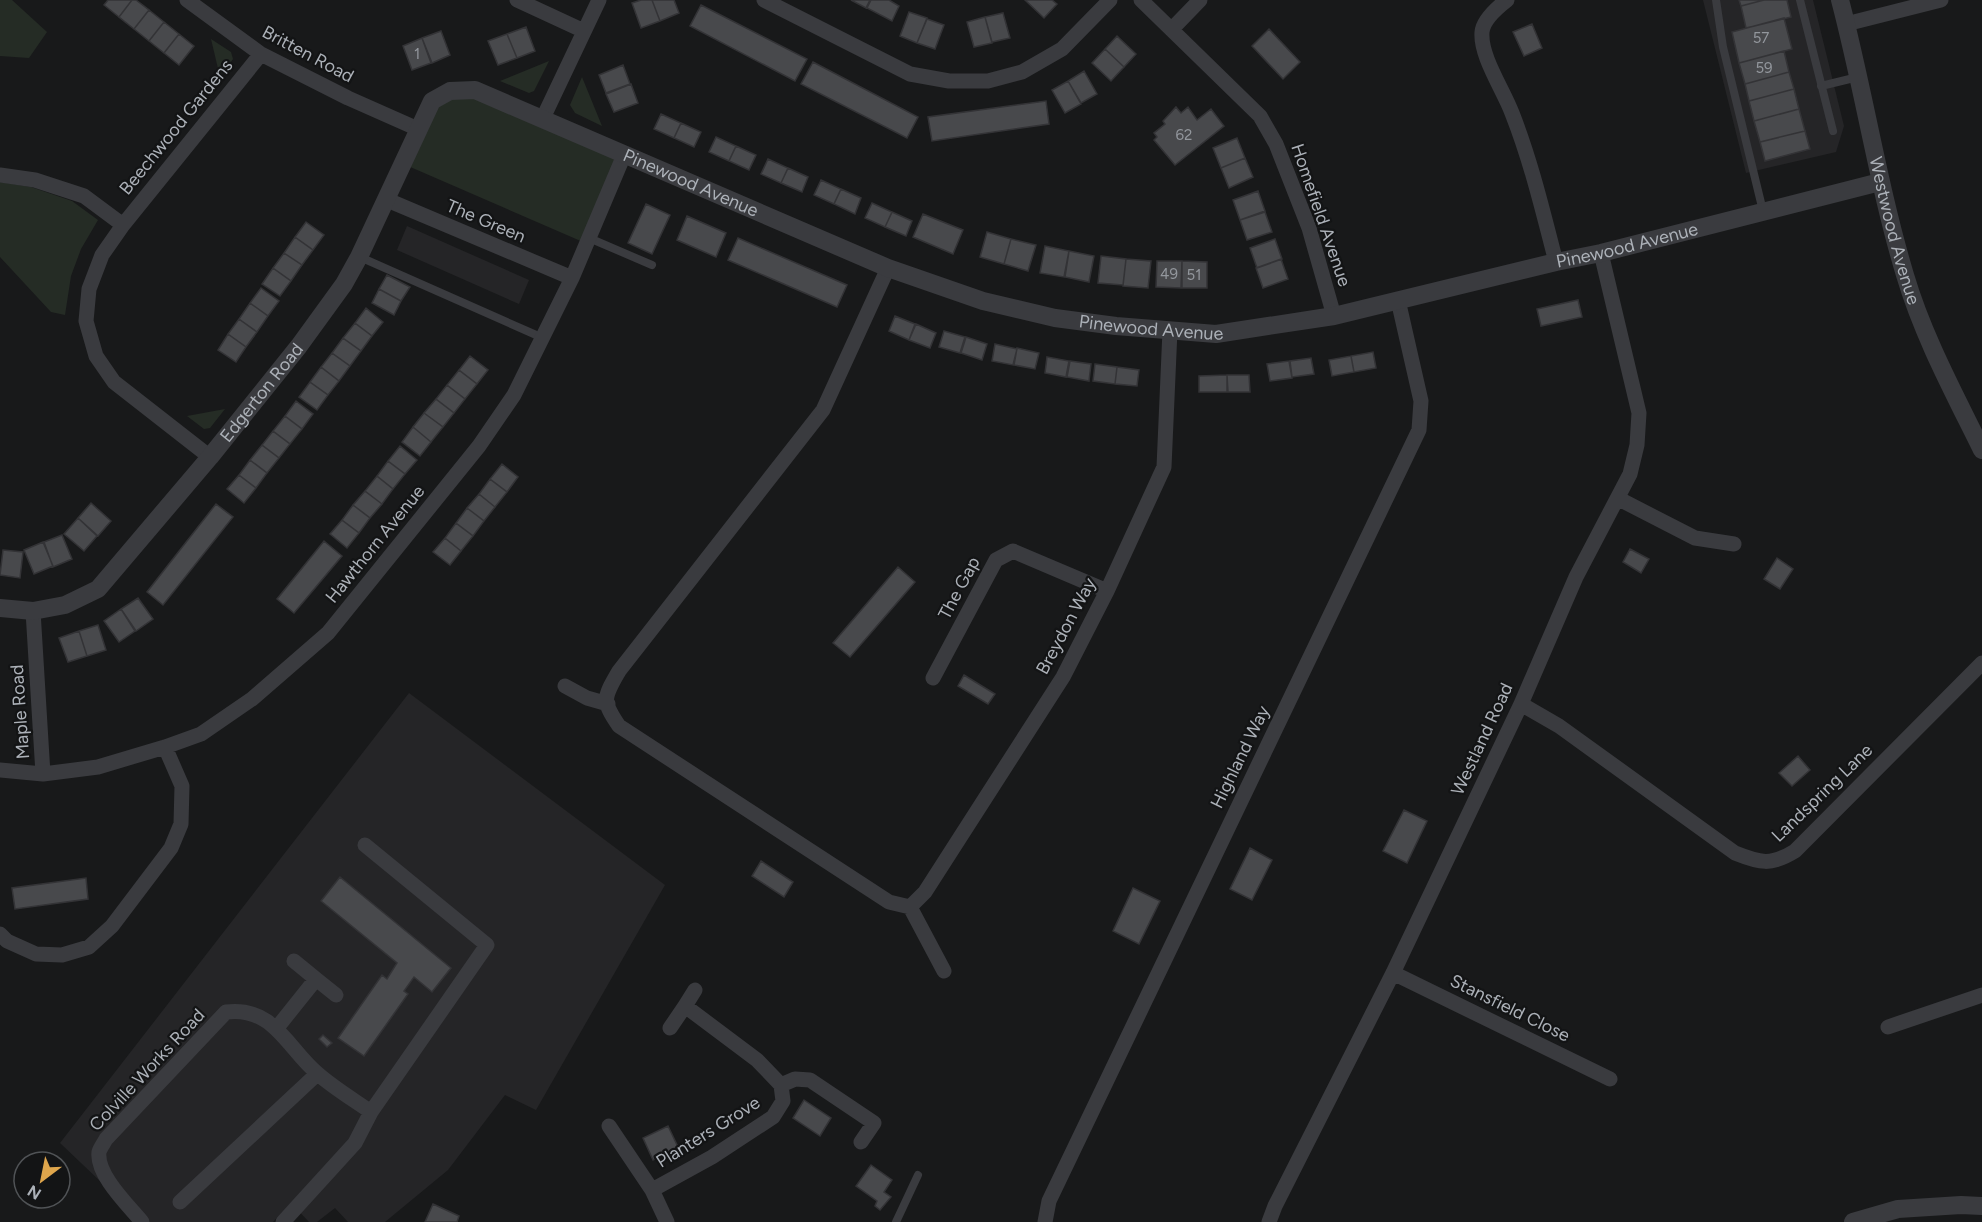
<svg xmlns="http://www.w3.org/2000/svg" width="1982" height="1222" font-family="Figtree,sans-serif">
<rect width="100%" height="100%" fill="#18191a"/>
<!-- built -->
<path fill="#252527" d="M1703 0H1813L1844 126 1836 152 1746 173Z
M407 226 529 280 519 304 397 250Z
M409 693 665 885 536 1110 505 1095 448 1170 385 1222H348L335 1208 317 1222H309L291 1203 273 1222H143L60 1143Z"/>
<!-- green -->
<path fill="#252c25" d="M0 0H12L47 32 29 58 0 56Z
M211 39 231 52 233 59 220 77Z
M549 61 534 91 529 93 500 81Z
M582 77 602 126 575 113 570 105Z
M474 96 619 159 583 242 408 166 436 107 452 98Z
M0 182 31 187 72 201 98 220 81 249 71 276 65 315 51 312 0 257Z
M225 409 210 428 204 429 187 416Z"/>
<!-- building -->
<path fill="#48494c" stroke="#333336" stroke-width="1.5" d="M108 0H132L119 17 104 5Z
M132 0H136L149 10 134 29 119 17Z
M641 0H652L660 21 641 28 632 3Z
M652 0H674L679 13 660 21Z
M851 0H870L866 8Z
M871 0H889L899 6 892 21 867 8Z
M1025 0H1052L1057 4 1044 18Z
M1739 0H1764L1741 6Z
M1764 0H1787L1791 17 1746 28 1741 6Z
M701 5 807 59 795 81 690 26Z
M149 10 164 22 149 41 134 29Z
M909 12 927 18 917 43 900 36Z
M1003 13 1010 38 992 42 985 17Z
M985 17 992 43 974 47 967 22Z
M1784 18 1792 49 1739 63 1732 32Z
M927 19 944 25 935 49 917 43Z
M164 22 179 34 164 53 149 41Z
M1532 24 1542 48 1524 56 1513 32Z
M526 27 535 51 517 58 507 34Z
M1269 29 1300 62 1283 79 1252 46Z
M441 31 450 55 432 63 422 38Z
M179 34 194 46 179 65 164 53Z
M507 34 517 58 498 65 488 41Z
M1117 36 1136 54 1124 67 1105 49Z
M422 38 431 63 412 70 403 46Z
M1105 49 1124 67 1111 81 1092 63Z
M1784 51 1789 72 1745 84 1739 63Z
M813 62 918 117 907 138 801 84Z
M623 65 630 84 606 93 599 75Z
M1084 71 1097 94 1081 103 1068 81Z
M1789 72 1794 89 1749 101 1745 84Z
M1068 81 1081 104 1065 113 1052 90Z
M631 84 638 103 614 112 606 94Z
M1794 89 1799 109 1754 121 1749 101Z
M1046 101 1049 124 932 141 928 117Z
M1176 107 1181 113 1188 107 1197 120 1211 109 1224 126 1175 165 1154 140 1157 137 1154 133 1165 124 1163 121Z
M1799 109 1805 131 1760 142 1754 121Z
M661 114 681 123 674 138 654 129Z
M681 123 701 132 694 147 674 138Z
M1805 131 1810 149 1765 161 1760 142Z
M716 137 736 146 729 161 709 152Z
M1237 138 1245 158 1221 168 1213 148Z
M736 146 756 155 749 170 729 161Z
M1245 158 1253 177 1229 188 1221 168Z
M768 159 788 168 781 183 761 174Z
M788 168 808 177 802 192 781 183Z
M821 180 841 189 834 204 814 195Z
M841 189 861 198 855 214 834 204Z
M1258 191 1265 211 1240 220 1233 200Z
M872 203 892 212 885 227 865 218Z
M646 204 670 215 652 254 628 243Z
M892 212 912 221 906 236 885 227Z
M1265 212 1272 232 1247 240 1240 220Z
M923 214 963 230 953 254 913 237Z
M687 216 726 233 716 257 677 240Z
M306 222 324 235 313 250 295 237Z
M987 232 1011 239 1004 264 980 257Z
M295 237 313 250 302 265 284 253Z
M738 238 847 285 837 307 728 260Z
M1011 239 1036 245 1028 271 1004 264Z
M1275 239 1282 259 1257 268 1250 248Z
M1045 246 1069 251 1064 277 1040 273Z
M1069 251 1094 256 1089 282 1065 277Z
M284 253 302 265 291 281 273 268Z
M1101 256 1126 259 1123 285 1098 283Z
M1126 259 1151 261 1148 288 1123 286Z
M1281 259 1288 279 1263 288 1256 268Z
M1157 261H1182L1181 288 1156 287Z
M1182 261 1207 262V288H1182Z
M273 268 291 281 280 296 262 284Z
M387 275 410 287 401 301 379 289Z
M261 288 279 301 268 316 250 303Z
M379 289 401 301 394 315 372 303Z
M1578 300 1582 317 1541 326 1537 309Z
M250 303 268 316 257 332 239 319Z
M366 308 383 322 372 336 355 323Z
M895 316 915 324 909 340 889 331Z
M239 319 257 332 246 347 228 334Z
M355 323 372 336 361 351 343 338Z
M916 324 936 333 930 348 909 340Z
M944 331 965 337 960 353 939 347Z
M228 334 246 347 236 362 218 350Z
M966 337 987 344 982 360 961 353Z
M343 338 361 351 350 366 332 353Z
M995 344 1017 349 1013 365 992 361Z
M1017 348 1039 353 1035 369 1014 365Z
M1373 352 1376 368 1354 372 1351 356Z
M332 353 350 366 339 381 321 367Z
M470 356 488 370 477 384 459 370Z
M1351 356 1354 372 1332 376 1329 360Z
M1047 357 1069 361 1066 377 1045 373Z
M1311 358 1314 374 1292 377 1290 361Z
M1070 361 1091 364 1089 381 1067 377Z
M1289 361 1292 378 1270 381 1267 364Z
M1095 364 1117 367 1115 384 1093 381Z
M321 367 339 381 328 395 310 382Z
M1117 367 1139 370 1137 386 1115 384Z
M459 370 477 384 465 399 447 385Z
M1227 375H1249L1250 392H1228Z
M1227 375V392H1199V376Z
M310 382 328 395 317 410 299 397Z
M447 385 465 399 454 413 436 399Z
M436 399 454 413 443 427 424 413Z
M296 401 313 414 302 429 285 416Z
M424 413 443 427 431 442 413 427Z
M285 416 302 429 290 444 273 431Z
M413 427 431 442 420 456 402 442Z
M273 431 290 444 279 458 262 445Z
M262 445 279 458 267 473 250 460Z
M400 446 417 460 405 474 388 461Z
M250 460 267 473 256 488 239 475Z
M388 461 405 474 393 489 377 476Z
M502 464 518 477 507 492 490 479Z
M239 475 256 488 244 503 227 489Z
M377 476 393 489 382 504 365 491Z
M490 479 507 492 495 507 479 494Z
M365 491 382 504 370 518 353 505Z
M479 494 495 507 484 521 467 508Z
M91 503 111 521 98 536 78 518Z
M216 504 233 517 163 605 147 592Z
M353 505 370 518 359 533 342 520Z
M467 508 484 521 473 536 456 523Z
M78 518 97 536 84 551 64 534Z
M342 520 359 533 347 548 330 534Z
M456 523 473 536 461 551 445 538Z
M62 535 72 559 53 567 44 542Z
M445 538 461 551 450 565 433 552Z
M324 541 342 556 294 613 277 599Z
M43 542 53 566 34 574 24 550Z
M1630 549 1649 559 1641 573 1623 562Z
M3 550 23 552 20 578 0 575Z
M1777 558 1793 569 1780 589 1764 579Z
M898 567 915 582 850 657 833 643Z
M138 598 153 619 136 631 121 609Z
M121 609 135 631 119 642 104 621Z
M98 625 106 650 87 656 79 631Z
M79 631 87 656 68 662 59 638Z
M964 675 995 694 988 704 958 686Z
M1798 756 1810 770 1792 786 1779 773Z
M1404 810 1427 821 1407 863 1383 851Z
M1250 848 1272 860 1252 900 1230 889Z
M761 861 793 882 784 897 752 876Z
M340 877 451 968 432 992 414 977 404 991 408 994 364 1056 338 1038 382 975 387 979 397 963 321 901Z
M86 878 88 899 15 909 12 888Z
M1133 888 1160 901 1139 944 1113 931Z
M323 1035 332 1043 327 1047 319 1039Z
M804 1100 831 1118 820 1136 793 1118Z
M668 1126 678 1147 653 1160 643 1138Z
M871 1165 892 1180 884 1192 891 1197 880 1210 875 1206 877 1201 856 1186Z
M433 1204 459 1216 457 1222H425Z"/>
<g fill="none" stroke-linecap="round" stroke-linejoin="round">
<!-- service -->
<path stroke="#3a3b3f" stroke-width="8" d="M1716 0 1723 47 1763 211
M1800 0 1833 131
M1821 86 1858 77
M589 238 652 265
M360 257 543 338
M896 1222 918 1175"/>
<!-- minor -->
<path stroke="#3a3b3f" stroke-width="15" d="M187 0 261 54 348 98 418 129
M517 0 584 31
M764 0 910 74 949 81H988L1022 72 1062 49 1110 0
M1141 0 1260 116 1276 144 1309 228 1334 316
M1507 0C1498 7 1483 20 1482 32 1480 56 1503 89 1512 113 1531 161 1543 212 1556 262
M1846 24 1941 0
M1172 29 1200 0
M543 118 599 0
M0 175 35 180 84 196 123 225
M385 199 572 278
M888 268 823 410 619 671C604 697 601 700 619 726L889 902 910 907 925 892 1063 677 1107 591 1164 467 1170 330
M210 457 114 382 96 356 86 321 89 289 102 255 123 225 261 54
M1619 499 1695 538 1734 544
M33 611 43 774
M933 678 996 560 1013 551 1107 591
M565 686 587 698 608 704
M1521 704 1559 726 1735 853C1760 863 1771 866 1795 851L1982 663
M0 770 43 774 98 767 165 747 201 734 252 699 328 633 479 446 514 395 572 278 624 155
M910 907 944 971
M0 934 7 941 36 954 62 955 89 947 112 926 171 848 181 824 182 786 165 747
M1393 973 1610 1079
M316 979 336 995
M685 1006 695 990
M1888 1027 1982 995
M276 1029 316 979 294 961
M781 1085 795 1079 810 1080 874 1123 861 1142
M609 1126 652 1190 667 1222
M652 1190 712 1157 773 1117 783 1101 781 1085 757 1060 685 1006 670 1028
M180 1202 317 1074
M142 1222C129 1206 96 1175 99 1152 100 1148 104 1143 106 1139L226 1012C274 1006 287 1048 318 1074 334 1088 354 1100 371 1112
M283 1222 355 1143 371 1112 487 945 365 845
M1045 1222 1049 1201 1419 430 1421 401 1398 300
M1269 1222 1275 1206 1393 973 1521 704 1576 577 1630 474 1637 445 1639 413 1601 253"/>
<!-- tertiary -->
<g stroke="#3a3b3f" stroke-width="18">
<path id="s1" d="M1840 0C1864 91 1878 185 1905 275 1923 336 1954 393 1982 450"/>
<path id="s2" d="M0 608 33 611 65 605 98 589 210 457 299 346 344 284 359 257 432 101 450 91 475 90 888 268 983 301 1055 318 1116 326 1216 334 1334 316 1556 262 1601 253 1880 182"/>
<path d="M1853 1222 1898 1209 1961 1205 1982 1206"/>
</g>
</g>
<g text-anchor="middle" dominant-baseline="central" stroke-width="4.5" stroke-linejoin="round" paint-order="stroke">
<!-- number labels -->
<g font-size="15" fill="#93979d">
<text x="1761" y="38">57</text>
<text x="417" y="54">1</text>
<text x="1764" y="68">59</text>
<text x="1184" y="135">62</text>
<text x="1169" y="274">49</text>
<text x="1194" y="275">51</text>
</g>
<!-- street labels -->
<g font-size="18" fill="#acb1b8" stroke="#131415">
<text transform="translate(308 54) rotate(28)">Britten Road</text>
<text transform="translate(176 127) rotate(-51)">Beechwood Gardens</text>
<text stroke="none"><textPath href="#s2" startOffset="978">Pinewood Avenue</textPath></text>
<text transform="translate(1321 215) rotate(71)">Homefield Avenue</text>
<text transform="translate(486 221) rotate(23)">The Green</text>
<text stroke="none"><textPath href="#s1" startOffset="237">Westwood Avenue</textPath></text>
<text stroke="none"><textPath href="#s2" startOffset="1950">Pinewood Avenue</textPath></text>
<text stroke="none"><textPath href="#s2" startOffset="1464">Pinewood Avenue</textPath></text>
<text stroke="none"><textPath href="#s2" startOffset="358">Edgerton Road</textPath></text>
<text transform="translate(375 544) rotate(-51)">Hawthorn Avenue</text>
<text transform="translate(959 588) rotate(-62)">The Gap</text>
<text transform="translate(1066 626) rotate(-62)">Breydon Way</text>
<text transform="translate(20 712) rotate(-94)">Maple Road</text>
<text transform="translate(1482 739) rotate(-65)">Westland Road</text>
<text transform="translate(1240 757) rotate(-64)">Highland Way</text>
<text transform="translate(1822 793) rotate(-44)">Landspring Lane</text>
<text transform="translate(1510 1008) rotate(26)">Stansfield Close</text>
<text transform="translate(147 1070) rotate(-47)">Colville Works Road</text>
<text transform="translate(708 1132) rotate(-32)">Planters Grove</text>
</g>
</g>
<!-- north arrow -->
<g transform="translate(42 1180) rotate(212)"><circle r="28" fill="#131415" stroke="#505356" stroke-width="1.5"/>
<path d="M0-4.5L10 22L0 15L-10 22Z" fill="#dfa64c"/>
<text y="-9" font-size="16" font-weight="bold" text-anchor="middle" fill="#acb1b8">N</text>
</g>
</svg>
